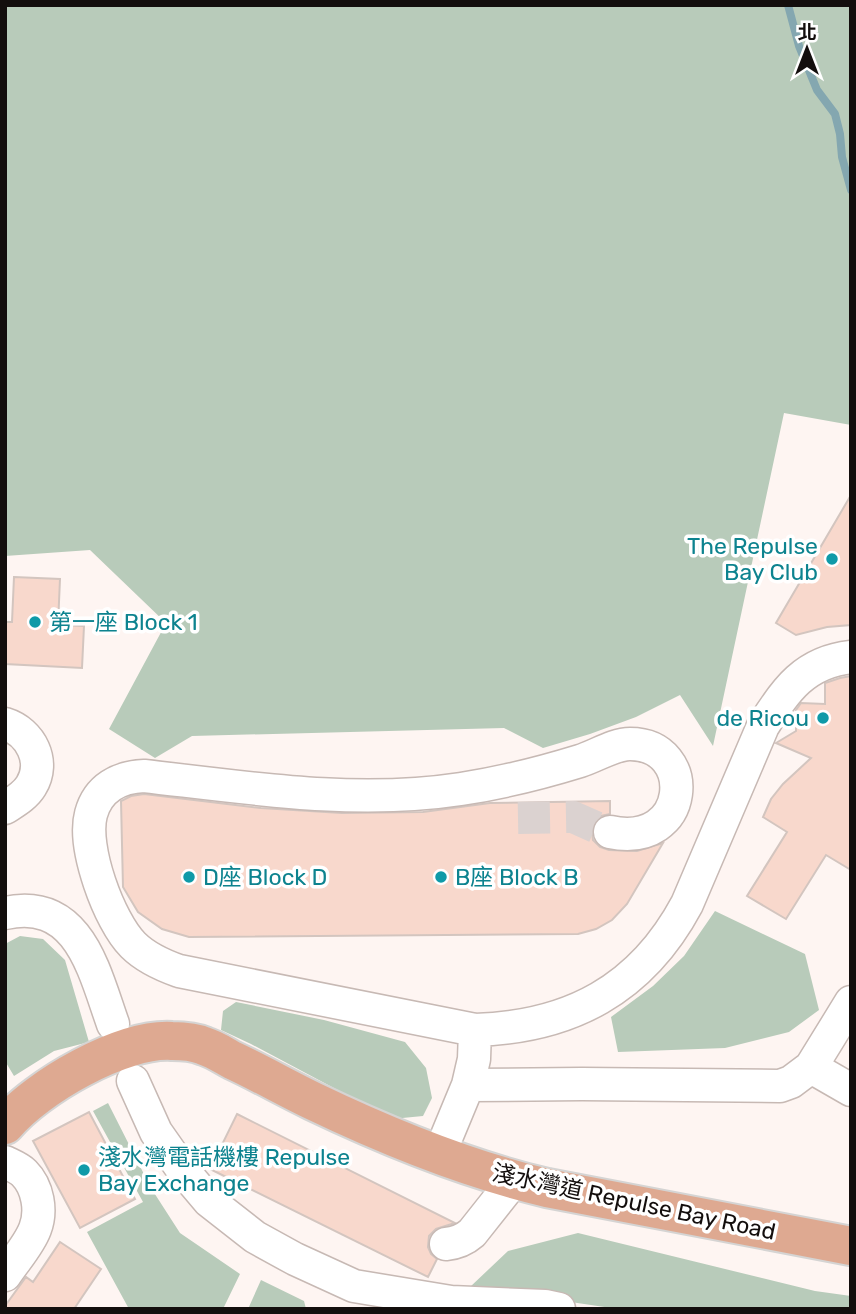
<svg xmlns="http://www.w3.org/2000/svg" width="856" height="1314" font-family="Rubik,'Noto Sans TC',sans-serif">
<rect width="100%" height="100%" fill="#fef5f2"/>
<!-- green -->
<path fill="#b8cbba" d="M5 5H851V425L784 413 713 746 680 695 636 717 590 734 543 748 504 728 192 736 155 758 109 729 166 623 90 550 5 556Z
M715 911 805 954 819 1010 789 1032 725 1048 618 1052 611 1017 653 986 684 956Z
M20 936 43 939 65 960 89 1042 54 1051 14 1076 5 1061V944Z
M236 1002 324 1020 405 1042 426 1068 432 1098 423 1116 392 1119 251 1044 221 1030 223 1011Z
M108 1103 151 1188 180 1233 240 1274 223 1309H129L87 1232 143 1202 93 1111Z
M578 1233 815 1291 851 1296V1309H618L470 1287 508 1251Z
M261 1280 304 1301 306 1309H248Z"/>
<g fill="none" stroke-linecap="round" stroke-linejoin="round">
<!-- stream -->
<path stroke="#84a7b0" stroke-width="8" d="M788 5 799 46 817 90 835 114 840 134 842 157 851 190"/>
</g>
<!-- building -->
<path fill="#f8d8cc" stroke="#d3c5bf" stroke-width="2" d="M851 495V625L827 627 796 635 776 623Z
M14 577 60 579 58 625 84 626 82 668 5 664V622H12Z
M851 676V870L826 855 786 919 747 896 787 832 763 817 771 799 783 784 811 758 776 743 796 731V710L801 703 825 704V683L840 678Z
M144 794 261 808 342 813 423 812 490 803 610 801V814L601 816 595 822 592 831 593 840 600 847 609 850 637 851 663 843 627 904 612 920 596 929 578 934 189 937 162 929 138 912 123 887 121 801 131 796Z
M89 1112 135 1199 80 1228 33 1141Z
M237 1114 455 1223 436 1229 429 1236 428 1247 431 1254 437 1259 428 1277 210 1169Z
M60 1242 101 1269 74 1309H5V1306L26 1277 33 1282Z"/>
<g fill="none" stroke-linecap="round" stroke-linejoin="round">
<!-- minor-tunnel -->
<path stroke="#dbd2d0" stroke-width="32" stroke-dasharray="32 16" stroke-linecap="butt" d="M518 818 573 817 602 830 610 832"/>
<!-- minor casing -->
<g stroke="#c7b9b4" stroke-width="35">
<path id="minor" d="M5 724C31 732 46 762 31 786 25 796 14 802 5 808
M610 832C691 849 698 744 630 744 614 744 596 756 580 761 541 773 501 783 461 789 356 805 249 788 144 776 119 777 98 788 91 814 82 847 109 921 133 945 146 958 162 965 179 971L475 1030C570 1027 641 990 687 904L763 726C785 690 805 662 851 657
M5 913C79 897 94 971 113 1024
M811 1067 851 1090
M133 1081 156 1132 182 1169 209 1201 255 1237 295 1259 354 1286 451 1302 545 1306 559 1309
M468 1085 582 1084 780 1086 791 1082 811 1067 851 1002
M439 1155 468 1085 474 1059 475 1030
M5 1162C11 1165 19 1168 24 1173 38 1187 42 1211 35 1229 29 1245 15 1260 5 1275
M446 1244C457 1243 464 1240 472 1233L514 1180"/>
</g>
<!-- major casing -->
<g stroke="#d5d4d3" stroke-width="42">
<path id="major" d="M5 1125C37 1087 122 1038 172 1041 182 1041 195 1042 204 1046 214 1049 223 1055 232 1060 260 1073 286 1088 313 1101 388 1137 466 1169 547 1188L851 1246"/>
</g>
<!-- minor -->
<use href="#minor" stroke="#fff" stroke-width="32"/>
<!-- major -->
<use href="#major" stroke="#dea991" stroke-width="38"/>
</g>
<!-- markers -->
<g fill="#0f9aa8" stroke="#fff" stroke-width="2.5">
<circle cx="832" cy="559" r="7"/>
<circle cx="35" cy="622" r="7"/>
<circle cx="823" cy="718" r="7"/>
<circle cx="189" cy="877" r="7"/>
<circle cx="441" cy="877" r="7"/>
<circle cx="84" cy="1170" r="7"/>
</g>
<g text-anchor="middle" dominant-baseline="central" stroke-width="7" stroke-linejoin="round" paint-order="stroke">
<!-- culture labels -->
<g font-size="23" fill="#0d838f" stroke="#fff" text-anchor="start">
<text x="818" y="546" text-anchor="end">The Repulse<tspan x="818" dy="26">Bay Club</tspan></text>
<text x="49" y="622">第一座 Block 1</text>
<text x="809" y="718" text-anchor="end">de Ricou</text>
<text x="203" y="877">D座 Block D</text>
<text x="455" y="877">B座 Block B</text>
<text x="98" y="1157">淺水灣電話機樓 Repulse<tspan x="98" dy="26">Bay Exchange</tspan></text>
</g>
<!-- street labels -->
<g font-size="23" fill="#130e0d" stroke="#fff">
<text transform="translate(634 1202) rotate(12)">淺水灣道 Repulse Bay Road</text>
</g>
</g>
<!-- border -->
<rect width="856" height="1314" fill="none" stroke="#130e0d" stroke-width="14"/>
<!-- north arrow -->
<g transform="translate(807 49)" stroke="#ffffff" stroke-width="5" paint-order="stroke">
<path d="M0-5L12 26L0 18L-12 26Z" fill="#130e0d"/>
<text y="-10" font-size="19" font-weight="bold" text-anchor="middle" fill="#130e0d">北</text>
</g>
</svg>
